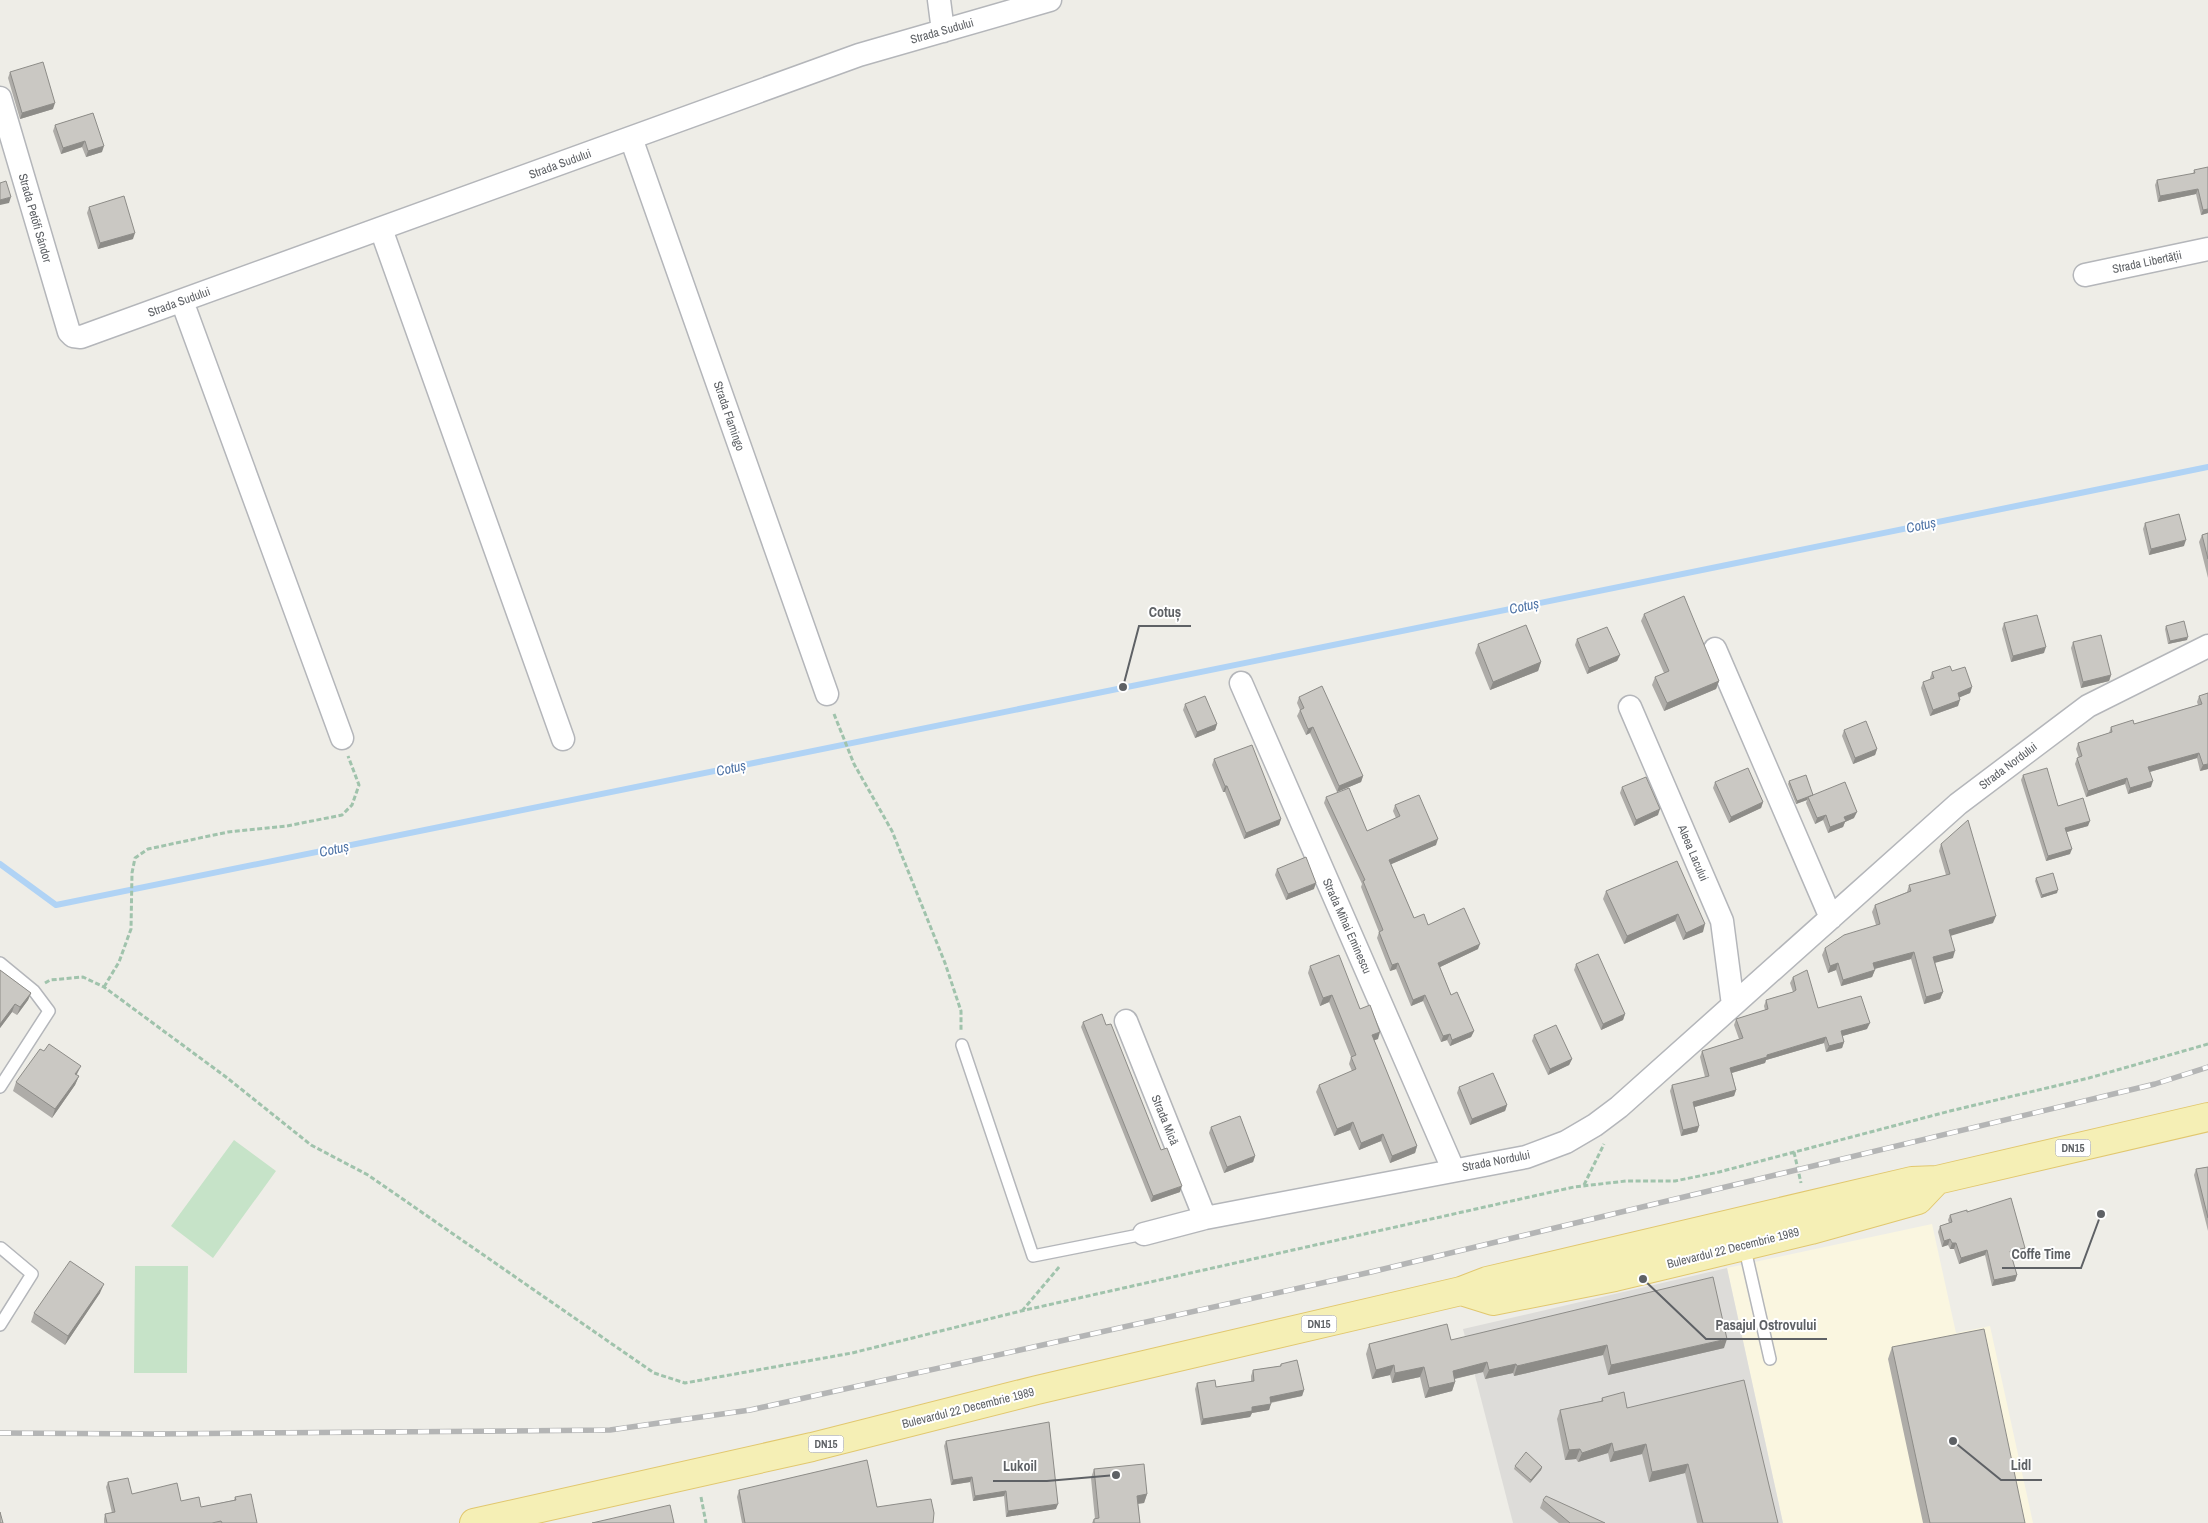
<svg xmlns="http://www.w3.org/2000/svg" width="2208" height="1523" font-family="'Archivo Narrow',sans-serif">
<rect width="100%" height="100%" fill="#eeede7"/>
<!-- commercial -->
<path fill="#faf6e0" d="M1932 1224 1956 1333 1990 1326 2033 1523H1783L1727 1268Z"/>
<!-- industrial -->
<path fill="#dddcd9" d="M1727 1268 1783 1523H1513L1463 1329Z"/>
<!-- green -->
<path fill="#c6e3c8" d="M234 1140 276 1171 213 1258 171 1226Z
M135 1266H188L187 1373H134Z"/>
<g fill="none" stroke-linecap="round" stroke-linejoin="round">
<!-- stream -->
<path stroke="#b0d3f5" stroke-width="6" d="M0 864 56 905 2208 467"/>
<!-- service casing -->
<g stroke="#b4b6ba" stroke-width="14">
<path id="service" d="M0 963 34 991 49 1011 0 1087
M962 1045 1033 1256 1144 1234
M1744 1245 1770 1359
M0 1325 32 1274 1 1248"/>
</g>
<!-- minor casing -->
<g stroke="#b4b6ba" stroke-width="25">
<path id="minor" d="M939 0 943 31
M0 98 69 332 73 336 81 337 859 55 1050 0
M631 138 827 694
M381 229 563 739
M2085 275 2208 249
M182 301 342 738
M1715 649 1831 918
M1241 683 1453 1169
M1630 707 1722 921 1733 1005
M1126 1021 1205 1218
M1144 1234 1205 1218 1526 1157 1566 1142 1595 1125 1619 1107 1958 804 2088 706 2208 646"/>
</g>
<!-- primary casing -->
<g stroke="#e1c76e" stroke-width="30">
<path id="primary" d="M1461 1291 1493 1301 1615 1277 1811 1230 1918 1200 1937 1180
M474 1523 812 1447 1037 1390 1461 1291 1487 1281 1912 1181 1937 1180 2208 1117"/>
</g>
<!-- path -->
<path stroke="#a0c3ac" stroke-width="3" stroke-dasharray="5 2.5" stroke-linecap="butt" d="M834 714 854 764 892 831 945 963 961 1011V1031
M45 983 50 980 83 977 104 987 226 1077 311 1145 368 1175 654 1373 685 1383 852 1353 1021 1311 1574 1187 1626 1181H1675L1719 1172 1950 1111 2089 1078 2208 1044
M104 987 119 962 131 929 132 873 135 858 148 849 228 832 287 826 342 815 352 805 359 785 348 756
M1794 1152 1801 1183
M1584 1185 1604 1144
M1022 1311 1060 1266
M701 1497 706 1523"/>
<!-- service -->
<use href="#service" stroke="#fff" stroke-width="11"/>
<!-- minor -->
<use href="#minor" stroke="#fff" stroke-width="22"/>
<!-- primary -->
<use href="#primary" stroke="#f5efb5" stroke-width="28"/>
<!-- rail casing -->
<g stroke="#b4b5b5" stroke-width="5.5">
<path id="rail" d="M0 1433 154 1434 610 1430 750 1410 1371 1272 2155 1084 2208 1067"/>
</g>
<!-- rail -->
<use href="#rail" stroke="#fff" stroke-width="4" stroke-dasharray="11" stroke-linecap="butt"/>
</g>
<!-- wall -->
<path fill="#aeaca8" d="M10 72 53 109 20 119 8 78Z
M93 113 102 152 86 157 82 147 61 154 53 131 55 125Z
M2194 170 2208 213 2201 215 2196 194 2158 202 2155 185 2157 180 2193 174Z
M89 207 133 239 98 249 87 213Z
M2145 523 2184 546 2149 555 2143 529Z
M2208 533V578L2199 542 2202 535Z
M1644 614 1719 681 1716 689 1664 711 1652 685 1655 677 1664 673 1641 621Z
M2004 623 2044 653 2011 662 2002 629Z
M2166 626 2187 640 2168 644 2165 629Z
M1577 639 1620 655 1617 661 1587 674 1575 645Z
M2073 642 2111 675 2109 681 2081 688 2071 648Z
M1478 644 1541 662 1538 671 1490 690 1475 653Z
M1952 671 1972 687 1970 693 1959 697 1958 706 1930 716 1921 688 1923 682 1930 679V678L1932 672Z
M2208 693V769L2200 771 2197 758 2150 772 2151 787 2128 794 2125 784 2086 797 2075 764 2077 758H2079L2076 749 2078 743 2109 733 2111 727 2134 724 2198 705 2197 702 2199 696Z
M1299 697 1363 776 1361 782 1337 792 1310 733 1306 735 1297 716 1300 710 1297 703Z
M1185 704 1217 724 1215 730 1195 738 1183 710Z
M1844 730 1877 749 1875 755 1853 764 1842 736Z
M1214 759 1281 819 1279 825 1244 839 1225 792H1223L1212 765Z
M2023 775 2058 806 2088 826 2067 832 2070 854 2046 861 2021 780Z
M1789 781 1813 795 1854 818 1845 822 1843 827 1828 833 1823 820 1815 824 1806 803 1807 800 1796 804 1788 784Z
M1715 782 1763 802 1761 808 1729 823 1713 788Z
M1622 787 1658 815 1634 826 1620 793Z
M1326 797 1367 831 1396 818 1393 811 1395 805 1436 845 1391 864 1414 918 1478 949 1440 967 1451 995 1474 1031 1471 1037 1450 1046 1447 1040 1441 1042 1423 1001 1411 1006 1396 969 1390 971 1377 938 1379 932 1361 887 1362 884 1324 803Z
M1941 844 1993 923 1951 935 1953 958 1935 962 1943 992 1940 999 1924 1004 1911 959 1875 969 1872 977 1841 986 1836 970 1828 973 1822 955 1825 948 1876 925 1872 912 1875 905 1907 892 1909 885 1946 875 1939 851Z
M1677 861 1703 932 1683 940 1675 921 1624 944 1603 899 1606 891Z
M1277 869 1314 889 1286 900 1275 875Z
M2036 878 2057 893 2041 898 2035 881Z
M1576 964 1625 1014 1623 1020 1601 1030 1574 970Z
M1310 966 1360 1009 1378 1039 1374 1040 1417 1146 1415 1153 1390 1163 1381 1141 1359 1150 1350 1130 1334 1136 1316 1092 1319 1085 1352 1071 1349 1064 1351 1057 1329 1002 1320 1006 1308 973Z
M0 970 31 993 28 1000 17 1015 12 1012 0 1028Z
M1793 977 1818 1008 1867 1029 1842 1036 1844 1042 1842 1048 1826 1052 1824 1043 1766 1060 1765 1063 1732 1073 1736 1090 1734 1096 1694 1107 1699 1126 1697 1132 1681 1136 1670 1091 1672 1085 1705 1077 1700 1057 1702 1051 1739 1039 1734 1025 1736 1019 1765 1010 1764 1006 1766 1000 1793 992 1790 983Z
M1083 1022 1106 1025 1161 1150 1180 1192 1151 1202 1081 1027Z
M1534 1035 1572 1059 1569 1065 1548 1075 1532 1041Z
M79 1076 75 1085 52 1118 13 1091 16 1082Z
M1459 1087 1507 1105 1505 1111 1470 1125 1457 1093Z
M1211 1127 1255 1156 1253 1162 1224 1173 1209 1133Z
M2208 1167V1231L2194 1175 2196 1169Z
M1967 1212 2023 1253 2011 1256 2017 1275 2015 1281 1992 1286 1985 1255 1959 1264 1954 1249H1950L1948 1245 1942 1247 1938 1232 1940 1226 1949 1223 1948 1220 1950 1215Z
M100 1293 65 1345 31 1322 34 1313Z
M1451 1340 1724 1348 1608 1375 1603 1355 1514 1376 1513 1373 1485 1379 1483 1372 1455 1379V1382L1452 1391 1425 1398 1420 1377 1392 1383 1390 1375 1372 1379 1366 1354 1369 1344Z
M1892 1347 2025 1523H1923L1888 1359Z
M1281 1364 1304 1390 1302 1396 1271 1403 1269 1410 1252 1413 1250 1417 1201 1425 1195 1389 1197 1383 1216 1387 1251 1382V1376L1253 1370 1280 1366Z
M1602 1398 1627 1408 1778 1523H1697L1685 1473 1649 1482 1642 1454 1610 1462 1608 1453 1578 1462 1576 1459 1565 1460 1557 1419 1560 1410 1601 1401Z
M946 1441 1056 1509 1006 1517 1004 1496 973 1501 970 1482 951 1485 944 1446Z
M1515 1466 1542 1467 1541 1470 1530 1483 1514 1469Z
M1094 1469 1147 1494 1144 1503 1138 1504 1140 1523H1092L1094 1519H1095L1091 1478Z
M108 1482 132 1494 181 1501 201 1507 234 1500 235 1497 257 1523H104V1519L105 1514 112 1513 106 1487Z
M739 1490 877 1507 933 1523H742L737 1497Z
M1543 1500 1605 1523H1559L1540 1508Z"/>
<!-- shaded-wall -->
<path fill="#8d8c88" d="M55 103 53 109 20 119 22 113Z
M85 141 82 147 61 154 63 148Z
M104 146 102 152 86 157 88 151Z
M2198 189 2196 194 2158 202 2160 196Z
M11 197 9 203 0 205V200Z
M2208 209V213L2201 215 2203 210Z
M135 233 133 239 98 249 100 243Z
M2186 540 2184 546 2149 555 2151 549Z
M2188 637 2187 640 2168 644 2170 641Z
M2046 647 2044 653 2011 662 2013 656Z
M1620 655 1617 661 1587 674 1589 668Z
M1541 662 1538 671 1490 690 1493 682Z
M2111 675 2109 681 2081 688 2083 682Z
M1719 681 1716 689 1664 711 1667 703Z
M1972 687 1970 693 1956 699 1958 693Z
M1960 700 1958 706 1930 716 1933 710Z
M1217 724 1215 730 1195 738 1197 732Z
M1313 727 1310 733 1306 735 1308 729Z
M1877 749 1875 755 1853 764 1855 758Z
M2199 753 2197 758 2146 773 2148 767Z
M2208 764V769L2200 771 2203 765Z
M1363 776 1361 782 1337 792 1339 786Z
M2127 778 2125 784 2086 797 2088 791Z
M2153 781 2151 787 2128 794 2130 788Z
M1225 786H1227L1225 792H1223Z
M1808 797 1807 800 1796 804 1797 801Z
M1763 802 1761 808 1729 823 1731 817Z
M1660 809 1658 815 1634 826 1636 820Z
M1857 812 1854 818 1845 822 1843 827 1828 833 1830 827 1844 817Z
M1826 815 1823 820 1815 824 1817 818Z
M1281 819 1279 825 1244 839 1246 833Z
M2090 821 2088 826 2063 833 2065 828Z
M1438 839 1436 845 1387 866 1389 860Z
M2072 849 2070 854 2046 861 2048 856Z
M1316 883 1314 889 1286 900 1288 894Z
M2058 890 2057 893 2041 898 2042 895Z
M1678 914 1675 921 1624 944 1627 936Z
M1996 916 1993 923 1947 937 1949 930Z
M1705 924 1703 932 1683 940 1686 933Z
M1480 944 1478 949 1436 969 1438 963Z
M1955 951 1953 958 1931 964 1933 957Z
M1914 952 1911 959 1870 970 1873 963Z
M1398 963 1396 969 1390 971 1392 965Z
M1838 963 1836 970 1828 973 1830 966Z
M1875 970 1872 977 1841 986 1843 980Z
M1943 992 1940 999 1924 1004 1926 997Z
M31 993 28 1000 17 1015 20 1007Z
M1332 995 1329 1002 1320 1006 1323 998Z
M1425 995 1423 1001 1411 1006 1413 1000Z
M15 1004 12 1012 0 1028V1024Z
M1625 1014 1623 1020 1601 1030 1603 1024Z
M1870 1023 1867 1029 1839 1037 1841 1031Z
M1474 1031 1471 1037 1450 1046 1452 1040Z
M1380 1032 1378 1039 1369 1042 1372 1035Z
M1450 1034 1447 1040 1441 1042 1443 1036Z
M1826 1037 1824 1043 1766 1060 1765 1063 1728 1074 1730 1068 1767 1055Z
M1844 1042 1842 1048 1826 1052 1829 1046Z
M1572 1059 1569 1065 1548 1075 1550 1069Z
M81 1066 77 1074 72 1082 75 1074Z
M79 1076 75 1085 52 1118 55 1109Z
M1736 1090 1734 1096 1691 1108 1693 1102Z
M1507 1105 1505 1111 1470 1125 1472 1119Z
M1353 1122 1350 1130 1334 1136 1337 1129Z
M1699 1126 1697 1132 1681 1136 1683 1130Z
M1383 1134 1381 1141 1359 1150 1361 1143Z
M1417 1146 1415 1153 1390 1163 1392 1156Z
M1255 1156 1253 1162 1224 1173 1227 1167Z
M1182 1186 1180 1192 1151 1202 1153 1196Z
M1950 1239 1948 1245 1942 1247 1944 1241Z
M1952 1243H1956L1954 1249H1950Z
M2025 1248 2023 1253 2008 1257 2010 1251Z
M1987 1250 1985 1255 1959 1264 1961 1258Z
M2017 1275 2015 1281 1992 1286 1994 1280Z
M104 1284 100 1293 65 1345 68 1336Z
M1727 1339 1724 1348 1608 1375 1611 1365Z
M1607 1345 1603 1355 1514 1376 1517 1366Z
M1487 1362 1483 1372 1449 1380 1453 1371Z
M1516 1364 1513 1373 1485 1379 1489 1370Z
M1394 1365 1390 1375 1372 1379 1376 1370Z
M1424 1367 1420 1377 1392 1383 1395 1373Z
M1455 1382 1452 1391 1425 1398 1429 1388Z
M1304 1390 1302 1396 1268 1403 1270 1397Z
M1271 1404 1269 1410 1252 1413 1250 1417 1201 1425 1203 1419 1252 1407Z
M1612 1443 1608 1453 1578 1462 1582 1453Z
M1646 1444 1642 1454 1610 1462 1614 1452Z
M1580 1449 1576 1459 1565 1460 1569 1450Z
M1688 1464 1685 1473 1649 1482 1652 1472Z
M1542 1467 1541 1470 1530 1483 1531 1480Z
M972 1477 970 1482 951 1485 953 1480Z
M1006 1491 1004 1496 973 1501 975 1496Z
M1147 1494 1144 1503 1134 1504 1137 1496Z
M1058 1504 1056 1509 1006 1517 1008 1511Z"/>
<!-- building -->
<path fill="#cac8c3" stroke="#8d8c88" d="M43 62 55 103 22 113 10 72Z
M93 113 104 146 88 151 85 141 63 148 55 125Z
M2208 167V209L2203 210 2198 189 2160 196 2157 180 2195 173 2194 170Z
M6 181 11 197 0 200V183Z
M124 196 135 233 100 243 89 207Z
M2179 514 2186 540 2151 549 2145 523Z
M2208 533V559L2202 535Z
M1684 596 1719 681 1667 703 1655 677 1669 671 1644 614Z
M2037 615 2046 647 2013 656 2004 623Z
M2184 621 2188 637 2170 641 2166 626Z
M1526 625 1541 662 1493 682 1478 644Z
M1607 627 1620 655 1589 668 1577 639Z
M2101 635 2111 675 2083 682 2073 642Z
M1950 666 1952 671 1965 667 1972 687 1958 693 1960 700 1933 710 1923 682 1934 678 1932 672Z
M1322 686 1363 776 1339 786 1313 727 1308 729 1300 710 1304 708 1299 697Z
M2208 693V764L2203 765 2199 753 2148 767 2153 781 2130 788 2127 778 2088 791 2077 758 2082 756 2078 743 2112 732 2111 727 2133 720 2134 724 2202 704 2199 696Z
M1205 696 1217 724 1197 732 1185 704Z
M1866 721 1877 749 1855 758 1844 730Z
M1252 745 1281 819 1246 833 1227 786H1225L1214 759Z
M1748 768 1763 802 1731 817 1715 782Z
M2047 768 2058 806 2083 798 2090 821 2065 828 2072 849 2048 856 2023 775Z
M1806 775 1813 795 1797 801 1789 781Z
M1646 777 1660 809 1636 820 1622 787Z
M1845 782 1857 812 1844 817 1846 821 1830 827 1826 815 1817 818 1808 797Z
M1349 788 1367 831 1400 816 1395 805 1419 795 1438 839 1389 860 1414 918 1424 914 1428 925 1464 908 1480 944 1438 963 1451 995 1457 992 1474 1031 1452 1040 1450 1034 1443 1036 1425 995 1413 1000 1398 963 1392 965 1379 932 1383 930 1363 881 1365 880 1326 797Z
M1968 820 1996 916 1949 930 1955 951 1933 957 1943 992 1926 997 1914 952 1873 963 1875 970 1843 980 1838 963 1830 966 1825 948 1844 935 1880 924 1875 905 1911 891 1909 885 1950 874 1941 844Z
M1306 857 1316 883 1288 894 1277 869Z
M1677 861 1705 924 1686 933 1678 914 1627 936 1606 891Z
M2053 873 2058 890 2042 895 2036 878Z
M1598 954 1625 1014 1603 1024 1576 964Z
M1339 955 1360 1009 1370 1005 1380 1032 1372 1035 1417 1146 1392 1156 1383 1134 1361 1143 1353 1122 1337 1129 1319 1085 1356 1069 1351 1057 1356 1055 1332 995 1323 998 1310 966Z
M0 970 31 993 20 1007 15 1004 0 1024Z
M1807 970 1818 1008 1861 996 1870 1023 1841 1031 1844 1042 1829 1046 1826 1037 1767 1055V1057L1730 1068 1736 1090 1693 1102 1699 1126 1683 1130 1672 1085 1709 1076 1702 1051 1743 1038 1736 1019 1768 1009 1766 1000 1793 992 1796 990 1793 977Z
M1102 1014 1106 1025 1111 1024 1161 1150 1167 1148 1182 1186 1153 1196 1083 1022Z
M1556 1025 1572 1059 1550 1069 1534 1035Z
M49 1044 81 1066 75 1074 79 1076 55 1109 16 1082 40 1049 44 1051Z
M1493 1073 1507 1105 1472 1119 1459 1087Z
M1240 1116 1255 1156 1227 1167 1211 1127Z
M2208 1167V1218L2196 1169Z
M2011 1198 2025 1248 2010 1251 2017 1275 1994 1280 1987 1250 1961 1258 1956 1243H1952L1950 1239 1944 1241 1940 1226 1952 1222 1950 1215 1967 1210V1212Z
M70 1261 104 1284 68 1336 34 1313Z
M1713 1277 1727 1339 1611 1365 1607 1345 1517 1366 1516 1364 1489 1370 1487 1362 1453 1371 1455 1382 1429 1388 1424 1367 1395 1373 1394 1365 1376 1370 1369 1344 1447 1324 1451 1340Z
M1984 1329 2025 1523H1930L1892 1347Z
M1297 1360 1304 1390 1270 1397 1271 1404 1252 1407V1411L1203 1419 1197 1383 1215 1380 1216 1387 1254 1381 1253 1370 1281 1366V1364Z
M1744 1380 1778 1523H1703L1688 1464 1652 1472 1646 1444 1614 1452 1612 1443 1582 1453 1580 1449 1569 1450 1560 1410 1603 1401 1602 1398 1624 1392 1627 1408Z
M1049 1422 1058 1504 1008 1511 1006 1491 975 1496 972 1477 953 1480 946 1441Z
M1526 1452 1542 1467 1531 1480 1515 1466Z
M867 1460 877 1507 931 1499 934 1513 933 1523H745L739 1490Z
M1144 1464 1147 1494 1137 1496 1140 1523H1094V1519L1099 1518 1094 1469Z
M128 1478 132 1494 177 1483 181 1501 199 1497 201 1507 236 1500 235 1497 251 1494 257 1523H222L221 1521 212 1523H107L105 1514 115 1512 108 1482Z
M1546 1496 1605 1523H1570L1543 1500Z
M670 1505 674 1523H592Z
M0 1512 3 1523H0Z"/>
<g text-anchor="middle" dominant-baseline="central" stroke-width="4" stroke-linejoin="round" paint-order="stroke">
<!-- shield labels -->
<g fill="#fff" stroke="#8e9093" stroke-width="1">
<rect x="2055.5" y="1139.5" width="35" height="17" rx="4"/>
<rect x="1301.5" y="1315.5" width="35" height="17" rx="4"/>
<rect x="808.5" y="1435.5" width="35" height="17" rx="4"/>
</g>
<g font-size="11" font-weight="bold" fill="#5e6165">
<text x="2073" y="1148">DN15</text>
<text x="1319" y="1324">DN15</text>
<text x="826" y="1444">DN15</text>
</g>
<!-- street labels -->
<g font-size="12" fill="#5e6165" stroke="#fff">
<text transform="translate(942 31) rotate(-16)">Strada Sudului</text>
<text transform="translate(560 164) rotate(-20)">Strada Sudului</text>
<text transform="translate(35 218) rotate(74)">Strada Petöfi Sándor</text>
<text transform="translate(2147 262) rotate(-12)">Strada Libertății</text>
<text transform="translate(179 302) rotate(-20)">Strada Sudului</text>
<text transform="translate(729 416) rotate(71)">Strada Flamingo</text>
<text transform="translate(2008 766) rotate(-37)">Strada Nordului</text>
<text transform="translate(1693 853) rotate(67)">Aleea Lacului</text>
<text transform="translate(1347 926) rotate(66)">Strada Mihai Eminescu</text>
<text transform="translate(1165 1120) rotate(68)">Strada Mică</text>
<text transform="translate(1496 1161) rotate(-11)">Strada Nordului</text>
<text transform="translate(1733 1248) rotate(-14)">Bulevardul 22 Decembrie 1989</text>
<text transform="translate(968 1408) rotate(-14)">Bulevardul 22 Decembrie 1989</text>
</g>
<!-- water labels -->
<g font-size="14" font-style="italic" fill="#4e73a6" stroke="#fff">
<text transform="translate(1921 525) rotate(-12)">Cotuș</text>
<text transform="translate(1524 606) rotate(-12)">Cotuș</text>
<text transform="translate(731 768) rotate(-12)">Cotuș</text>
<text transform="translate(334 849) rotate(-12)">Cotuș</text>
</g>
</g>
<!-- callouts -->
<path fill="none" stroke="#5e6165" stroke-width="2" d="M1123 687L1139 626H1191M2101 1214L2081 1268H2002M1643 1279L1706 1339H1827M1953 1441L2001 1480H2042M1116 1475L1047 1481H993"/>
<g fill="#5e6165" stroke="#fff" stroke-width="2">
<circle cx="1123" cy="687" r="5"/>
<circle cx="2101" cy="1214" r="5"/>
<circle cx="1643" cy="1279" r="5"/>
<circle cx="1953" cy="1441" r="5"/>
<circle cx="1116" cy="1475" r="5"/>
</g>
<g font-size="14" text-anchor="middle" font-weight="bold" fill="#5e6165" stroke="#fff" stroke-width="4" stroke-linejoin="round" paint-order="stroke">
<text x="1165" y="617">Cotuș</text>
<text x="2041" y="1259">Coffe Time</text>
<text x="1766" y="1330">Pasajul Ostrovului</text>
<text x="2021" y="1470">Lidl</text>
<text x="1020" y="1471">Lukoil</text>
</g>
</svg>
